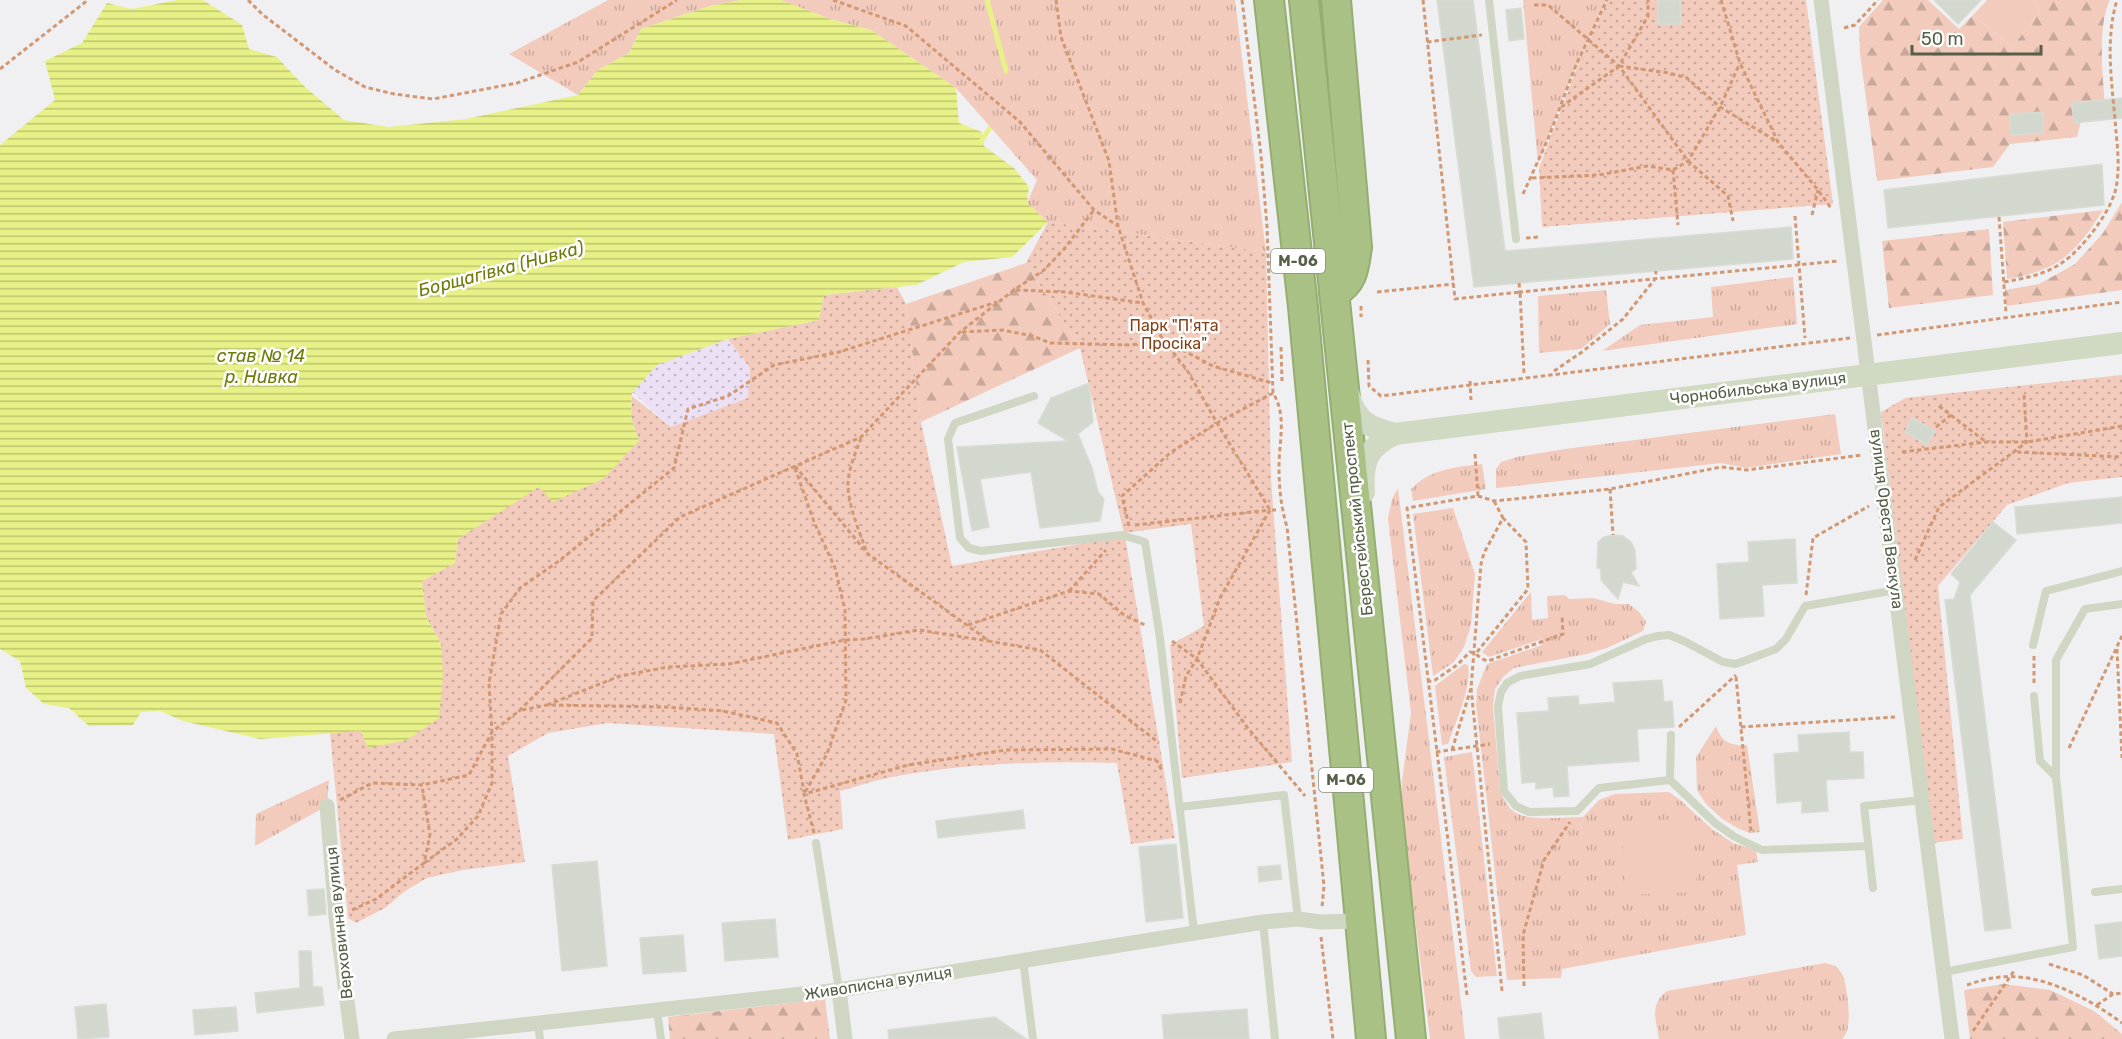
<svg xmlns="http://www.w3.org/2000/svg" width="2122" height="1039" font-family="Rubik,sans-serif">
<defs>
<pattern id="grass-tufts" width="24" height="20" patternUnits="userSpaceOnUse" patternTransform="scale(1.5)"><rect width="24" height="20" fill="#f2cbbd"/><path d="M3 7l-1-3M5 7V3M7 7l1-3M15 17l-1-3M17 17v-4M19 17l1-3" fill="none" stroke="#c7a89b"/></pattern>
<pattern id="forest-firs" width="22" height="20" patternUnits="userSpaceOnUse" patternTransform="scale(1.5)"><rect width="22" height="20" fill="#f2cbbd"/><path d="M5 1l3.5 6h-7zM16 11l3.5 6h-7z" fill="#c7a89b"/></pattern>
<pattern id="sand-dots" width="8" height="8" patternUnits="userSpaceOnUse" patternTransform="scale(1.5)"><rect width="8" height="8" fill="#ece0f4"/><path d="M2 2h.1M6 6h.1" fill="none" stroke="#c2b9c7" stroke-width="1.8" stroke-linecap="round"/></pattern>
<pattern id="park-dots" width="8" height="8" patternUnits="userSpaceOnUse" patternTransform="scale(1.5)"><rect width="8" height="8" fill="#f2cbbd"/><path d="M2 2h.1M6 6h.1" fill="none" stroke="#c7a89b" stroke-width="1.8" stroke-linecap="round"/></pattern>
<pattern id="water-rules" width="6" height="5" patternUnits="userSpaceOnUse" patternTransform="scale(1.5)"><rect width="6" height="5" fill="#e7f187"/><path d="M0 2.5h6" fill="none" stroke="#bec670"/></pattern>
</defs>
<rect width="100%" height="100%" fill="#f0f0f3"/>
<!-- grass -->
<path fill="url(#grass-tufts)" d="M608 0H741L710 6 641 29 629 53 598 70 578 95 509 54Z
M781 0H1235L1266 252 1048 222 1027 203 1037 180 956 88 871 30 830 19Z
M1523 0H1607L1566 89 1538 164Z
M1793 277 1797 324 1602 351 1640 325 1713 317 1711 287Z
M1606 290 1610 324 1581 349 1539 353 1538 296Z
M1835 414 1841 454 1746 468 1721 463 1496 488V469L1501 462 1517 457 1565 449Z
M1482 464 1486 489 1413 501 1411 489C1430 469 1456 467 1482 464Z
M1398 488 1459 985 1465 1039H1430L1401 806 1402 781 1411 713 1388 518 1392 499Z
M1453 508 1475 574 1471 625 1464 647 1454 662 1433 676 1413 514Z
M1531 592 1532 620 1548 618 1547 596 1565 595 1569 599 1593 598 1615 604H1629L1639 612 1646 622 1643 631 1607 648 1587 654 1514 668 1503 677 1495 689 1493 706 1500 791C1503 797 1507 806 1513 811 1527 822 1564 817 1583 817L1599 800 1615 794 1669 792 1679 799 1712 829 1733 843 1756 850 1758 862 1737 865 1746 935 1562 969 1561 978 1507 980 1476 704 1477 689 1487 664 1542 645V639L1489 657 1482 652Z
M1464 664 1468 665C1472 688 1455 723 1448 744L1442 745 1435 686Z
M1716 726C1721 742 1731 746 1747 745L1760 832 1750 833 1737 828 1721 818 1706 804 1697 790 1696 757Z
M1472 752 1497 976 1476 977 1471 971 1444 757Z
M329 780 327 806 255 846 256 814Z
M1825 963 1836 966C1839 970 1842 973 1844 978 1847 993 1854 1029 1842 1039H1659C1656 1019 1649 1005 1667 991Z"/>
<!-- forest -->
<path fill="url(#forest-firs)" d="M1883 0H1928L1959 29 1973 15 2012 47 2040 11 2033 0H2110C2097 25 2103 78 2105 106L2084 109 2077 137 2010 144 1993 167 1877 181 1860 54 1859 27Z
M2122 202V290L2006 306 2005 290 2039 284 2075 264 2103 233Z
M2103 210C2075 254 2059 270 2007 279L2003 222Z
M1989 229 1993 295 1889 308 1882 241Z
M1026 263 1080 348 921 422 906 304Z
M2004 984 2050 990 2094 1011 2122 1034V1039H1970L1964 990Z
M825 999 830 1039H670L668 1017Z"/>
<!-- sand -->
<path fill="url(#sand-dots)" d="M728 339 750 368 749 398 671 427 632 392 657 365Z"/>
<!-- park -->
<path fill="url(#park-dots)" d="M1608 0H1806L1833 204 1542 227 1539 168 1579 62Z
M1048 222 1266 252 1271 479 1292 762 1182 778 1170 645 1204 626 1191 524 1124 533 1080 348 1026 263Z
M897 287 906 304 921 422 952 566 1125 536 1175 838 1131 844 1117 763C1044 761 970 763 898 776 878 779 859 786 840 791L843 829 788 840 774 734 608 723 548 733 508 756 525 862 463 870 427 878 405 891 385 908 356 923 348 918 330 733 361 731 368 748 441 644 426 616 422 581 455 563 458 539 539 486 639 441 631 417 632 396 671 427 748 398 750 368 728 339 819 320 824 295Z
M2122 375V477L2068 483 2007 505 1938 586 1963 839 1933 843 1881 412 1905 398Z"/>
<!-- garden -->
<path fill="#f2cbbd" d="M1987 0H2033L2040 11 2012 47 1973 15Z
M1693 818 1697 892 1625 895 1622 822Z"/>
<!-- water -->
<path fill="url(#water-rules)" d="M177 0H203L242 25 249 49 277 57 304 86 344 120 389 127 466 119 578 95 598 70 629 53 641 29 710 6 741 0H781L830 19 871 30 956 88 959 123 982 132 984 146 1014 168 1029 187 1027 203 1048 222 1012 257 964 262 916 285 824 295 819 320 728 339 657 365 632 393 631 417 639 441 603 479 553 502 539 487 458 539 455 563 422 581 426 616 441 644 443 677 439 718 407 740 368 748 361 731 260 739 183 721 160 711 141 712 133 725 89 726 69 708 44 704 26 688 20 661 0 649V145L55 100 45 61 82 43 107 3 132 9Z"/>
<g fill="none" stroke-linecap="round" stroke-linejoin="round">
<!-- stream -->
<path stroke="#e7f187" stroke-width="5" d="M987 0 1006 71
M980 143 989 129"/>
</g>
<!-- building -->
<path fill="#d3d8cf" stroke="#d7dcd4" stroke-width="1.5" d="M1437 0H1473L1505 251 1791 227 1793 259 1474 287Z
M1658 0H1680L1681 24H1658Z
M1934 0H1981L1958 24Z
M1521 8 1524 39 1509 41 1506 10Z
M2122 98V118L2074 123 2072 103Z
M2043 112V133L2011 135 2010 114Z
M2102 164 2104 205 1888 228 1884 190Z
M1089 383 1093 422 1078 434 1092 468 1098 492 1104 499 1100 521 1040 528 1031 472 980 479 989 527 972 531 957 447 1068 441 1038 423 1051 398Z
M1912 418 1935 431 1927 445 1905 432Z
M2122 497V523L2017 534 2015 507Z
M1993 522 2016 540 1970 595 2011 928 1985 931 1945 600 1954 599 1960 582 1951 574Z
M1613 535 1623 536 1631 542 1635 550 1636 569 1631 572 1639 586 1623 582 1618 599 1601 580V569L1597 568 1598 542 1604 537Z
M1795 539 1797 583 1762 585 1764 616 1720 619 1717 564 1749 562 1748 542Z
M1662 680 1664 702 1672 701 1674 727 1637 729 1639 761 1567 766 1569 796 1554 797 1553 787 1536 789V782L1522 783 1517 713 1549 711 1548 698 1578 696 1579 705 1615 702 1613 683Z
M1849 732 1850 752H1863L1864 778 1826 780 1828 811 1802 813V801L1777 803 1774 754 1799 752 1798 735Z
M1023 810 1025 828 938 838 936 821Z
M1176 844 1183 918 1146 922 1139 847Z
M597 861 607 966 562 971 552 865Z
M1280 865 1282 879 1259 882 1258 867Z
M324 889 326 914 309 916 307 890Z
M775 919 778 957 725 961 722 923Z
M2122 922V956L2099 959 2095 925Z
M683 935 686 971 643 974 640 938Z
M299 951H311L313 987H322L324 1005 257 1013 255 993 300 988Z
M106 1004 109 1037 78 1039 75 1007Z
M236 1007 238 1031 195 1035 193 1010Z
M1247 1009 1249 1039H1164L1162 1015Z
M1541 1013 1544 1039H1500L1498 1018Z
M995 1017 1026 1039H889L888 1030Z"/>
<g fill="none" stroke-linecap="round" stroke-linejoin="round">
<!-- highway casing -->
<g stroke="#94ad70" stroke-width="32">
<path id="highway" d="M1269 0 1303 307 1371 1039
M1304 0 1411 1039
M1334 293C1354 282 1354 267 1357 247L1336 0"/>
</g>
<!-- path -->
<path stroke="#d29873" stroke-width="3" stroke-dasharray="4.5 3" stroke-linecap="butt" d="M248 0 262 14 335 70 365 87 394 94 433 99 517 83 578 62 677 0
M833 0 906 26 1020 122 1094 210 1118 226
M1056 0 1061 37 1109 161 1118 226 1143 303 1163 340 1187 370 1217 423 1273 393
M1242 0 1261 155 1267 226 1273 393C1287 415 1279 441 1279 467 1279 488 1281 507 1287 527L1324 886 1322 907
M1423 0 1455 299 1520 292 1524 374
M1721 0 1740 63 1778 142 1818 190 1831 208
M1534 5H1548L1619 66 1688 161 1728 196 1733 221
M1844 28 1855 25 1878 0
M1427 42 1482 35
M1619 66 1669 73 1687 78 1720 107 1776 141
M0 69 88 0
M1561 107 1619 66 1648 16V0
M1673 170 1678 225
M1532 178 1599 175 1647 166 1673 170 1688 161 1720 107 1740 63
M1523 194 1548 139 1576 65 1607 0
M1812 215 1818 190
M1795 216 1805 338
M1999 217 2006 313
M1526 238 1539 237
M2004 282C2043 275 2061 270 2087 239 2098 226 2110 208 2115 192 2120 173 2118 151 2116 132 2113 88 2104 43 2117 0
M1519 283 1520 292 1838 261
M1016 290 1065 292 1143 303
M1377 292 1454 284
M1361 306V317
M962 332 1002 330 1033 336 1050 343 1131 345 1163 340 1213 366 1272 383
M1877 335 2122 302
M1281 347 1282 381
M1368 360 1369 386 1381 396 1850 338
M1554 371 1582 352 1623 319 1655 279 1656 271
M1470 381 1471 400
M1939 406 1986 442
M1936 427 1951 415
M861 438C855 454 847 472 848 489 850 509 859 531 866 550
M1902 452 1986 442H2027L2122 426
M2017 452 2122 457
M1475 454 1478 496
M795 466 868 554 989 641 1040 650 1159 743
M795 468 814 522 835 568 845 610 846 700 827 754 804 794
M1610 489 1613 535
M1135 525 1270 510
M1129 526 1122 496 1170 453 1217 423 1270 510H1276
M1915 560 1939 507 2027 442 2024 395
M1069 591 1106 550
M1806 595 1813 538 1869 506
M968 625 1069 591 1099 594 1124 615 1145 625
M1172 641 1197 659 1247 727 1305 796
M2117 649 2122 758
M1477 652 1528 589 1526 542 1503 518
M2034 656V685
M1736 677 1751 831
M1427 682 1435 680 1457 665 1470 652C1477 653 1480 659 1488 661L1563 634 1562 615
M1471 688 1502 991
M1180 703 1186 676 1197 659 1220 598 1270 510
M547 705 620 676 668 667 729 664 845 640 864 639 919 630 988 641
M522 710 547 705 663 707 723 711 777 723 797 754 804 792
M1679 727 1736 675
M1741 727 1895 717
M2069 748 2122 636
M1452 750 1471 688 1481 564 1484 553 1503 518 1494 501
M1436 752 1490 744
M340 800 372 783 422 785 469 775 492 732 520 710 592 638 593 601 680 517 861 437 960 332 1014 290 1044 270 1064 249 1094 210
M814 833 804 794 908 765 1006 750 1112 749 1157 761 1162 771
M424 863 457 839 478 816 492 783V732L489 683 501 614 520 588 559 561 674 468 688 409 728 396 774 365 839 352 997 302
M352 910 376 899 424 863 430 835 422 786
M1321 937 1333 1039
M2049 964 2083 975 2113 994
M1967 985C1976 982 1985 979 1994 978 2038 970 2088 998 2122 1023
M1524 986 1523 935 1544 860 1570 822
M1467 995 1407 508 1478 496 1494 501 1610 489 1721 467 1747 470 1862 455
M2097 1005 2113 994 2122 993
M1973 1031 2014 971"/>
<!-- lane -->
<path stroke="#cfd6c3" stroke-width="8" d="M1489 0 1516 239
M1034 396 955 423 948 439 960 538 969 548 981 551 1122 535 1145 542 1160 638 1194 932
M2033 645 2046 591 2122 571
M2034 696 2040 761 2056 777
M1671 735 1670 780 1599 788 1577 811 1529 812 1516 806 1504 791 1498 706 1501 692 1507 683 1520 676 1590 664 1646 639 1658 636 1669 635 1684 641 1723 662 1736 664 1776 649 1786 639 1805 606 1896 590
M1670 780 1715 823 1735 837 1762 850 1868 846
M1180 807 1284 795 1298 919
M816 843 839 990
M1873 888 1864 806 1922 800
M2095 892 2122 889
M1263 922 1275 1039
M1023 960 1033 1039
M1944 972 2073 947 2056 777V660L2085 609 2122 604
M657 1011 661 1039
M538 1024 540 1039"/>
<!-- street -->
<path stroke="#cfd6c3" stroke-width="15" d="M1821 0 1952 1039
M327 806 336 917 352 1039
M839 990 845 1039
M394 1039 839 990 1263 922 1298 919 1321 922 1359 921"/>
<!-- secondary -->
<path stroke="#d0dac2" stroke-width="22" d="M1348 393C1356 422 1368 427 1395 434
M1364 492C1362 462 1367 447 1395 434L2122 343"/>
<!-- highway -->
<use href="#highway" stroke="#a9c185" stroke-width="28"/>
</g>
<g text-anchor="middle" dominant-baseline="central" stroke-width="5" stroke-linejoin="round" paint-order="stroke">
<!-- shield labels -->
<g fill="#fff" stroke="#898f7e" stroke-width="1.5">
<rect x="1271" y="249" width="54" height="24" rx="4.5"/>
<rect x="1319" y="768" width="54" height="24" rx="4.5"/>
</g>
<g font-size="15" font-weight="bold" fill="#565f47">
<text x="1298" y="261">М-06</text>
<text x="1346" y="780">М-06</text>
</g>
<!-- park labels -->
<g font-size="16" fill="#853f12" stroke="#fff">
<text x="1174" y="325">Парк "П'ята<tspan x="1174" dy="18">Просіка"</tspan></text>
</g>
<!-- street labels -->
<g font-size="16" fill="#565f47" stroke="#fff">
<text transform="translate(1758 388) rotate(-7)">Чорнобильська вулиця</text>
<text transform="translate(1357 519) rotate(-96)">Берестейський проспект</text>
<text transform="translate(1887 519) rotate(83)">вулиця Ореста Васкула</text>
<text transform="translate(339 923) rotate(-96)">Верховинна вулиця</text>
<text transform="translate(878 983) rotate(-9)">Живописна вулиця</text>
</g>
<!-- water labels -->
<g font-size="18" font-style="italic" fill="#707b09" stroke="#fff">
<text transform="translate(501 269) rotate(-15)">Борщагівка (Нивка)</text>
<text x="261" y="356">став № 14<tspan x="261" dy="21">р. Нивка</tspan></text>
</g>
</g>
<!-- scale -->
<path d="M1912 45v9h129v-9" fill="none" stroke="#565f47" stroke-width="3"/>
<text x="1921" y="45" font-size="18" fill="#565f47" stroke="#ffffff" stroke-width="4.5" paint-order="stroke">50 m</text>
</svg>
